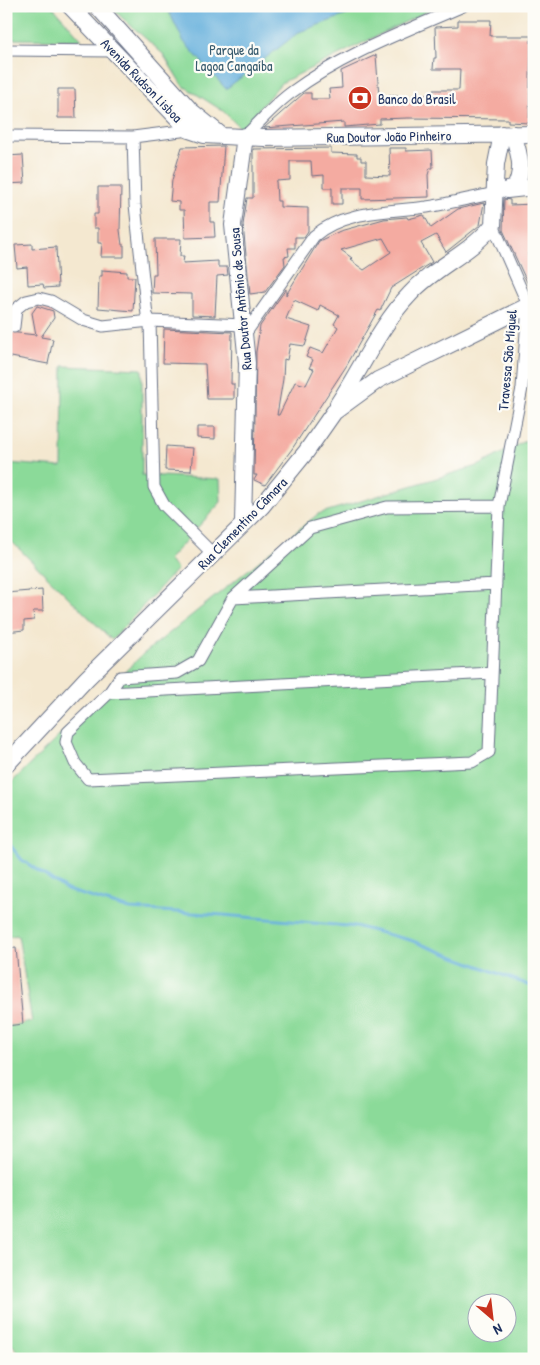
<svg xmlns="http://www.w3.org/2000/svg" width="540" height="1365" font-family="'Patrick Hand',sans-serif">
<rect width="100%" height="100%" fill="#fdfcf7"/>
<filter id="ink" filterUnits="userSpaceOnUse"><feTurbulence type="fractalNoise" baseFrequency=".02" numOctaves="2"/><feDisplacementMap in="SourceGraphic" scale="10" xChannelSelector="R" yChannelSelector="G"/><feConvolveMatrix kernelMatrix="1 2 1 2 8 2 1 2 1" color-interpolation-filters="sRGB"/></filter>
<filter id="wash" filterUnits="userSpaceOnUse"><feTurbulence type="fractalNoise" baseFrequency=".0096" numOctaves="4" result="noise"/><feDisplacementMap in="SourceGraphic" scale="20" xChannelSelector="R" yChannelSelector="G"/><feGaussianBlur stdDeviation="1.12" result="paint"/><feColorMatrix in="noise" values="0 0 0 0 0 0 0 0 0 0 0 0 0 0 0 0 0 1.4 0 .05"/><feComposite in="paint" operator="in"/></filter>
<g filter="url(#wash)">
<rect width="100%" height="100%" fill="#f4e8d0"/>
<!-- green -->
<path fill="#8bda99" stroke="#53847c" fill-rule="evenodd" d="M6 6H52L82 40 6 39Z
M109 6H438L281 83 247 123 240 128 223 111 182 85 163 54Z
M63 366 142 369V475L220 479 221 502 168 560 177 569 112 640 12 542H6V463L62 467Z
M534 436V1359H24L6 1337V1026L32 1022 18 935 6 937V788L142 655 318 514 480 465ZM478 1302H508V1332H478Z"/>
<!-- water -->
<path fill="#64afdc" stroke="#406f9d" d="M166 6H371L299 32 226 89 184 42Z"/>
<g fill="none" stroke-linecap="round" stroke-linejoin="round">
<!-- stream -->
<path stroke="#64afdc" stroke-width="3" d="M6 840 22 860 67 890 130 909 223 915 358 927 410 940 534 987"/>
</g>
<g id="blocks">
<!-- building -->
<path fill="#f4aba1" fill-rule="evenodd" d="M458 20H491L490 36H531L529 123 508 122V119L408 118 380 119V124L344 127V122L264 128 304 93H311V99H330L329 89 342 88 341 71 376 55 379 96 398 95 399 100 419 99V95H433V90H459L460 69H433L434 58H436L435 27 458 26Z
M58 89H75L76 118H58Z
M224 146 220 202H210V222H214L215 237 185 238 184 210H179V202L170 201 172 180 182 147Z
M331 148V153L357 154V157H361V161H366V175L390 176 389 148H406V151L432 150 433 168H430L428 175 429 197 362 199V188H342V204H332V188H324V175L312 176 311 161H290V180L276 181 277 201H280V207L308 208V231L304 237H295V248H288L289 256 284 257 285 265 265 292 250 294 243 225 247 198H253V149Z
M23 155 25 183 6 184V156Z
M98 187H121L120 230 122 245H124V257H101L102 243H98V228H94V214H98Z
M504 199 510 200V205L534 204V252L528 253 530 274H534L532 293 503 230Z
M484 203 480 225 446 252 436 235 421 243 432 262 391 288 380 311 378 310 347 365 292 449 265 485 254 480 257 475H254L256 352 260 326 286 289V295L319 241 340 231 384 219 407 217 408 219 424 215 431 228 458 209ZM383 238 391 252 364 270 350 260 352 258 341 250ZM294 300 318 311 320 305 339 315 334 324 338 327 323 353 310 348 306 357 313 360 309 368 314 369 306 385 295 382 279 415H277L283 379 284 359 287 360 290 344 305 346 311 327 286 319Z
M155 239H181L180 256H184L183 263 218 261V267H227L228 275 217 276 215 316 192 315V294L152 293 153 274H156Z
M32 244V249L56 247 58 287 44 288 43 284 28 285 27 267 17 268 15 245Z
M102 270 127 272V277H135L133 311 98 308 99 276H102Z
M37 306 53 311 54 318 41 337 53 339 48 364 6 356 9 332 36 335 32 313Z
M164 329 232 332 231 384H234V399H207L205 364 163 363Z
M197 427H215V439L197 438Z
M166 446 193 448 191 471 165 470Z
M42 590 43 611H33L34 620 24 621V630L6 632V593Z
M16 948 23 1024 6 1026V949Z"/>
</g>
</g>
<g filter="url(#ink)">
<use href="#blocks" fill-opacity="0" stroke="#677086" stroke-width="1"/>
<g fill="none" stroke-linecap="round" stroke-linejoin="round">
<!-- street casing -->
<g stroke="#677086" stroke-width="13">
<path id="street" d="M6 50 114 51
M6 136 133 137 189 130
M245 136C260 122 275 104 292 92 343 54 406 31 463 6
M133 137 135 205 147 315 150 321 154 487 164 505 213 554
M493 225 528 305 522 388 499 506 489 752 472 762 88 779 75 763 66 742 68 732 109 693 120 677 177 673 198 661 233 598 310 528 387 507 499 506
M14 327 16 309 26 301 39 298 51 301 83 320 103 326 150 321 244 325
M245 334 314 236C344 210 390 212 427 207 450 203 472 198 495 193
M233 598 496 584
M109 693 492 673"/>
</g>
<!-- secondary casing -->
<g stroke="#677086" stroke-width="18">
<path id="secondary" d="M70 6 189 130 204 135 264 138 534 134
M97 6 191 111 222 136
M513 134C519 153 525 170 514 189
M507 190 534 187
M338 404C361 369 381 324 410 294 434 267 470 254 493 225L496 164 502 134
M243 522 247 363 233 225 245 136
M6 765 86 679 262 506 306 452 334 412 378 380 534 303"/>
</g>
<!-- street -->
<use href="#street" stroke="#fff" stroke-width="11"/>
<!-- secondary -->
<use href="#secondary" stroke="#fff" stroke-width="16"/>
</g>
</g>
<!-- icons -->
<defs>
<g id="bank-disc" transform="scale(1.25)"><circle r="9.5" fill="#c8321e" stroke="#fdfcf7"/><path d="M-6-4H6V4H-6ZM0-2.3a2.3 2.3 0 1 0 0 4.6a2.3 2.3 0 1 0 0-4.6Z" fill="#fff"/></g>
</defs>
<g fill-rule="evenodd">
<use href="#bank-disc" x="360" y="98"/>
</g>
<g text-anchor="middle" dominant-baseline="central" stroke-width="4.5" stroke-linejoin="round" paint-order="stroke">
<!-- park labels -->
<g font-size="14" fill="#375a6d" stroke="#fdfcf7">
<text x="234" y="49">Parque da<tspan x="234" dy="16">Lagoa Cangaíba</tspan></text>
</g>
<!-- street labels -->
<g font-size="14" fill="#1b2f5e" stroke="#fdfcf7">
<text transform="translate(142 80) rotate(46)">Avenida Rudson Lisboa</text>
<text transform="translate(389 136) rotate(-1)">Rua Doutor João Pinheiro</text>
<text transform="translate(240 299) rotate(-95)">Rua Doutor Antônio de Sousa</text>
<text transform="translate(507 360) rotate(-85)">Travessa São Miguel</text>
<text transform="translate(242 523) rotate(-46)">Rua Clementino Câmara</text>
</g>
<!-- poi labels -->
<g font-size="14" fill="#1b2f5e" stroke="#fdfcf7" text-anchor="start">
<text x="378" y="98">Banco do Brasil</text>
</g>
</g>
<!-- margin -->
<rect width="540" height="1365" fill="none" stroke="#fdfcf7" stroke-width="25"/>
<!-- north arrow -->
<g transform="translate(492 1318) rotate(152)"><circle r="24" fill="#fdfcf7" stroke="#a3aaba"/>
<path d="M0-4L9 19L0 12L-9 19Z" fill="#c8321e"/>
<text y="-8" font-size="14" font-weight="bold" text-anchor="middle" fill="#1b2f5e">N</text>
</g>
</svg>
